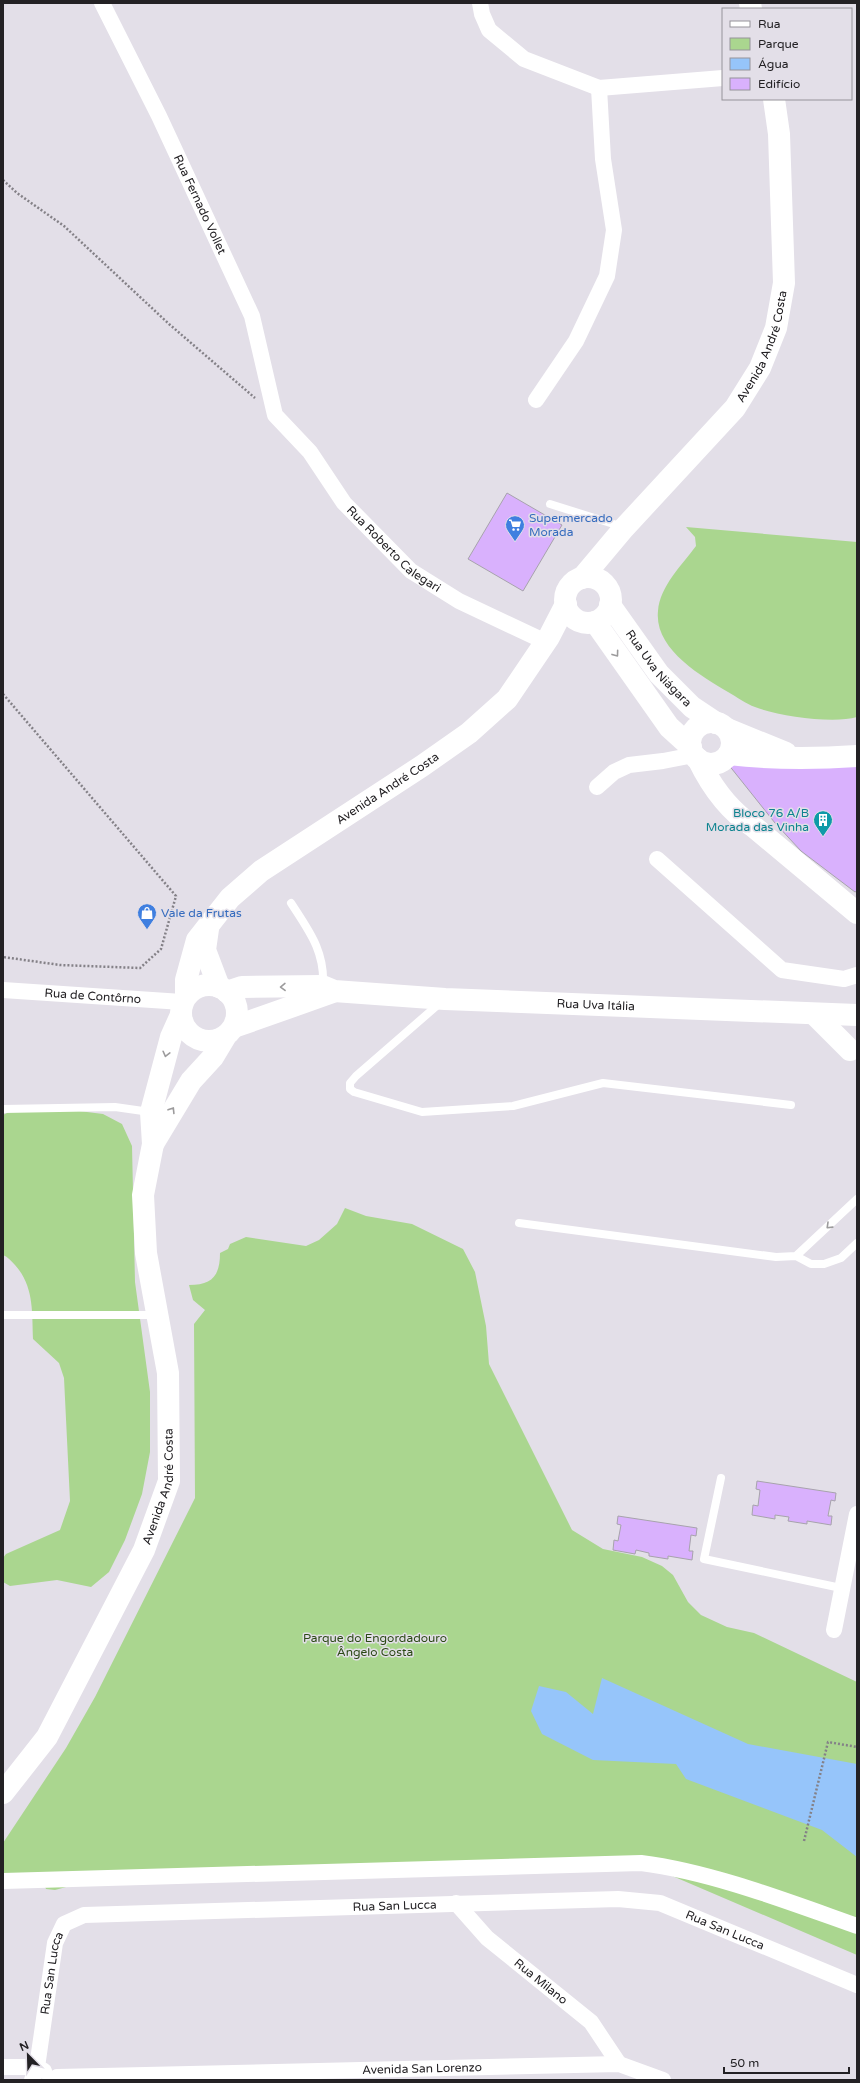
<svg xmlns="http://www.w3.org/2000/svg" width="860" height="2083" font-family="'Varela Round',sans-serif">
<rect width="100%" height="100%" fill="#e3dfe8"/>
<!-- green -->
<path fill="#aad68f" d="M686 527 857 542V717C833 724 778 716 755 707 746 704 737 697 728 692 701 676 654 649 658 611 660 586 682 565 696 546L695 537Z
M71 1110 103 1114 122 1124 132 1146 135 1282 150 1392V1452L142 1494 125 1540 109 1572 91 1587 57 1580 10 1586 3 1582V1558L6 1554 60 1530 70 1501 64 1378 59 1363 33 1339C32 1312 34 1286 15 1265 11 1261 8 1257 3 1255V1115L11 1111Z
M345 1208 366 1216 412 1224 463 1249 475 1272 486 1326 489 1364 572 1530 603 1549 642 1557 662 1566 673 1575 688 1602 701 1615 727 1627 754 1633 857 1682V1955L649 1866 92 1880 55 1890 46 1889 43 1882 3 1883V1843L66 1748 95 1697 195 1498 194 1324 205 1310 193 1300 189 1285C212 1285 220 1276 220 1253L228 1249 230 1244 246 1237 306 1246 319 1240 337 1224Z"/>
<!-- water -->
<path fill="#96c5fa" d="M602 1678 748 1744 857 1764V1857L822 1830 686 1779 676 1764 593 1760 542 1734 531 1711 539 1686 566 1692 593 1714Z"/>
<!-- building -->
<path fill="#d9b1fd" stroke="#a7a3ac" d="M507 493 562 525 523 591 468 559Z
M728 764 857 766V891L855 892 801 851 775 823Z
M757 1481 836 1493 835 1501 831 1500 828 1516H832L831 1525 807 1521V1524L788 1521 789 1517 775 1515V1519L752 1515 753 1505 758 1506 760 1490 756 1489Z
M618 1516 697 1528 696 1536 691 1535 689 1551H693L692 1560 668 1556V1559L649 1556V1553L636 1550 635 1554 613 1550 614 1540 618 1541 621 1525 617 1524Z"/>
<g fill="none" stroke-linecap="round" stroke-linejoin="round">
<!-- path -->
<path stroke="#848187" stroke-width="2.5" stroke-dasharray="2 2" stroke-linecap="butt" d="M3 180 17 193 64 226 169 324 255 398
M3 694 176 896 161 949 140 968 60 965 3 957
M804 1841 828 1742 857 1747"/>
<!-- lane -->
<path stroke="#fff" stroke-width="8" d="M550 504 623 527
M291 903C309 931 325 951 323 986
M440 1003 356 1076 350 1083V1089L354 1092 422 1112 513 1106 603 1083 791 1105
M3 1109 115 1107 150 1112
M519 1223 776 1257 796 1256 811 1264H824L841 1258 857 1243
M796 1256 857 1199
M3 1315H156
M721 1478 704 1559 841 1588"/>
<!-- street -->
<g stroke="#fff" stroke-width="16">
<path id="s1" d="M102 3 159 116 252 316 275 415 310 452 344 503 411 571 459 601 546 642"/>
<path d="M480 3 482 14 489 30 524 59 599 88 723 78"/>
<path d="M536 400 576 341 607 276 614 230 603 159 599 88"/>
<path d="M597 787 614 772 629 765 663 761 694 755"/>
<path d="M657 859 782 970 844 979 857 975"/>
<path id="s2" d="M3 990 182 1002"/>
<path d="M834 1630 857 1514"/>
<path d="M3 1881 641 1863C712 1872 789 1902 857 1926"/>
<path id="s3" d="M456 1903 487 1938 591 2022 619 2064"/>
<path d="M3 2067H37L44 2071"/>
<path id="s4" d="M32 2080 37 2067 55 1943 64 1924 84 1915 618 1899 660 1903 857 1985"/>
<path id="s5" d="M52 2080 57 2077 619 2064 663 2080"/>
</g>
<!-- secondary -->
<g stroke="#fff" stroke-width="22">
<path id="s6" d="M610 605 659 674 692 707 716 723"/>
<path d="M595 622 669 727 691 747"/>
<circle cx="711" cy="743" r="21"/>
<path d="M727 729 786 753"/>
<path d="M729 754C771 759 815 759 857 756"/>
<path d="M698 759C711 786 729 811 754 827L857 913"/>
<path id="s7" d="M227 992 242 987 322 986 334 991 445 999 857 1015"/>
<path d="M814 1014 850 1050"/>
<path d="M234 1027 333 992"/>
</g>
<!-- primary -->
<g stroke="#fff" stroke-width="22">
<path d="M750 3 751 9"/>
<circle cx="588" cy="600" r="23"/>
<path id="s8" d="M582 578 624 528 735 408 760 368 776 328 784 283 779 134 774 99"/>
<path d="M208 929 205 950 219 987"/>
<circle cx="209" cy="1013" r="28"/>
<path id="s9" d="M186 995V980L197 940 230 898 261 871 422 766 469 733 507 699 549 637 566 604"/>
<path d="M153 1144 191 1081 213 1057 225 1037"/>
<path id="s10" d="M3 1793 47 1737 144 1550 169 1481 168 1373 146 1253 143 1195 153 1144 151 1112 171 1037 180 1017"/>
</g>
</g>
<!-- one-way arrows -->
<defs><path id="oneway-chevron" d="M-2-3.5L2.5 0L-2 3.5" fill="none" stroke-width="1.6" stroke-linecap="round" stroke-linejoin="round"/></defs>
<g stroke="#9c9b9c">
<use href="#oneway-chevron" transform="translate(616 654) rotate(54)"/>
<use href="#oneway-chevron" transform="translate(283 987) rotate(179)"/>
<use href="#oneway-chevron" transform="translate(166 1054) rotate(104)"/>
<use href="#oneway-chevron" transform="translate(172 1110) rotate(-58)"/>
<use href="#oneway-chevron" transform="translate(829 1226) rotate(136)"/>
</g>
<!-- icons -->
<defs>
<g id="supermarket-pin" transform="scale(1)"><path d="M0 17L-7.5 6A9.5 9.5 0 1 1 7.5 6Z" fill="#3f7fe0" stroke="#e3dfe8"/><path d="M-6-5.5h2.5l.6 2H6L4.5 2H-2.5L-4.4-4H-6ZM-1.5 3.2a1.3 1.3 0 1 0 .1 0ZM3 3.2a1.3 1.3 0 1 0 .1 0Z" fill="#fff"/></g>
<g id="building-pin" transform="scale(1)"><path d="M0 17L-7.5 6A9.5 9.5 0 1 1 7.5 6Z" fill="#0f9aa8" stroke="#e3dfe8"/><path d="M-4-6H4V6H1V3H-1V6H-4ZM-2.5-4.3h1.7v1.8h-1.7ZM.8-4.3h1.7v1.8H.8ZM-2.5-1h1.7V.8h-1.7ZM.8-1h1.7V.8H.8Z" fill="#fff"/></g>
<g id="shop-pin" transform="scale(1)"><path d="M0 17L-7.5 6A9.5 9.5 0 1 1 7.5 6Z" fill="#3f7fe0" stroke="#e3dfe8"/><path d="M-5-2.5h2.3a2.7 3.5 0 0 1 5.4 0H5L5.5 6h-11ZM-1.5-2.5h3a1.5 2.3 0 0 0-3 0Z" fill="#fff"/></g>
</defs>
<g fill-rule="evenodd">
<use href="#supermarket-pin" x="515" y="525"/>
<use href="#building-pin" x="823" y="820"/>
<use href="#shop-pin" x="147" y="913"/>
</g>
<g text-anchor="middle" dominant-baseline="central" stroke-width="3" stroke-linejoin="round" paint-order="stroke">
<!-- street labels -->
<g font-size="12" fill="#232124" stroke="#e3dfe8">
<text stroke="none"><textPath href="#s1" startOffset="224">Rua Fernado Vollet</textPath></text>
<text stroke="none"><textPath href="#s8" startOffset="297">Avenida André Costa</textPath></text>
<text stroke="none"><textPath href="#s1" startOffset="629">Rua Roberto Calegari</textPath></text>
<text stroke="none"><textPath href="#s6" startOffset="80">Rua Uva Niágara</textPath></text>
<text stroke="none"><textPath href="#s9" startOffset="302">Avenida André Costa</textPath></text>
<text stroke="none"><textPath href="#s2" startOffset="90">Rua de Contôrno</textPath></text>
<text stroke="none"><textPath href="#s7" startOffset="371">Rua Uva Itália</textPath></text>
<text stroke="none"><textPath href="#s10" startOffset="348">Avenida André Costa</textPath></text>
<text stroke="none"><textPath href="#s4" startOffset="493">Rua San Lucca</textPath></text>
<text stroke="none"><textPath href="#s4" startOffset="829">Rua San Lucca</textPath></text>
<text stroke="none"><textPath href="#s4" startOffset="109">Rua San Lucca</textPath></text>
<text stroke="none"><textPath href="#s3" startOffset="116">Rua Milano</textPath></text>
<text stroke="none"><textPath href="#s5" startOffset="371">Avenida San Lorenzo</textPath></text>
</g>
<!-- shop labels -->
<g font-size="12" fill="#366cbe" stroke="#e3dfe8" text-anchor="start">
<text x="529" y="518">Supermercado<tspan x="529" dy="14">Morada</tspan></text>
<text x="161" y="913">Vale da Frutas</text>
</g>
<!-- culture labels -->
<g font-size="12" fill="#0d838f" stroke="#e3dfe8" text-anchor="end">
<text x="809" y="813">Bloco 76 A/B<tspan x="809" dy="14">Morada das Vinha</tspan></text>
</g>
<!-- park labels -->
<g font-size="12" fill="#2b4915" stroke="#e3dfe8">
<text x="375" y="1638">Parque do Engordadouro<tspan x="375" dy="14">Ângelo Costa</tspan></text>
</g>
</g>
<!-- border -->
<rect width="860" height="2083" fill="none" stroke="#232124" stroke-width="8"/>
<!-- legend -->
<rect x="722" y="8" width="130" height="92" fill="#e3dfe8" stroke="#96939a"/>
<rect x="730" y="21" width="20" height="6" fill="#ffffff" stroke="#96939a"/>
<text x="758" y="28" font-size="12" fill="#232124">Rua</text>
<rect x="730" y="38" width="20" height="12" fill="#aad68f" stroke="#96939a"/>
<text x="758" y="48" font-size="12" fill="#232124">Parque</text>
<rect x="730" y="58" width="20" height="12" fill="#96c5fa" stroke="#96939a"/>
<text x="758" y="68" font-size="12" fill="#232124">Água</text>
<rect x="730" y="78" width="20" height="12" fill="#d9b1fd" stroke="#96939a"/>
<text x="758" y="88" font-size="12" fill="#232124">Edifício</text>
<!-- north arrow -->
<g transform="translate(28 2055) rotate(337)" stroke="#e3dfe8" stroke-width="3" paint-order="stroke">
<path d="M0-3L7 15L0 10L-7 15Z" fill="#232124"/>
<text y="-6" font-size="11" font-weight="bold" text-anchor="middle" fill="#232124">N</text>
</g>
<!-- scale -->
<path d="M724 2067v6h125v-6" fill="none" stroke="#232124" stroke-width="2"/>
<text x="730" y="2067" font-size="12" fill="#232124" stroke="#e3dfe8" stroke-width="3" paint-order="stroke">50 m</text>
</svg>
